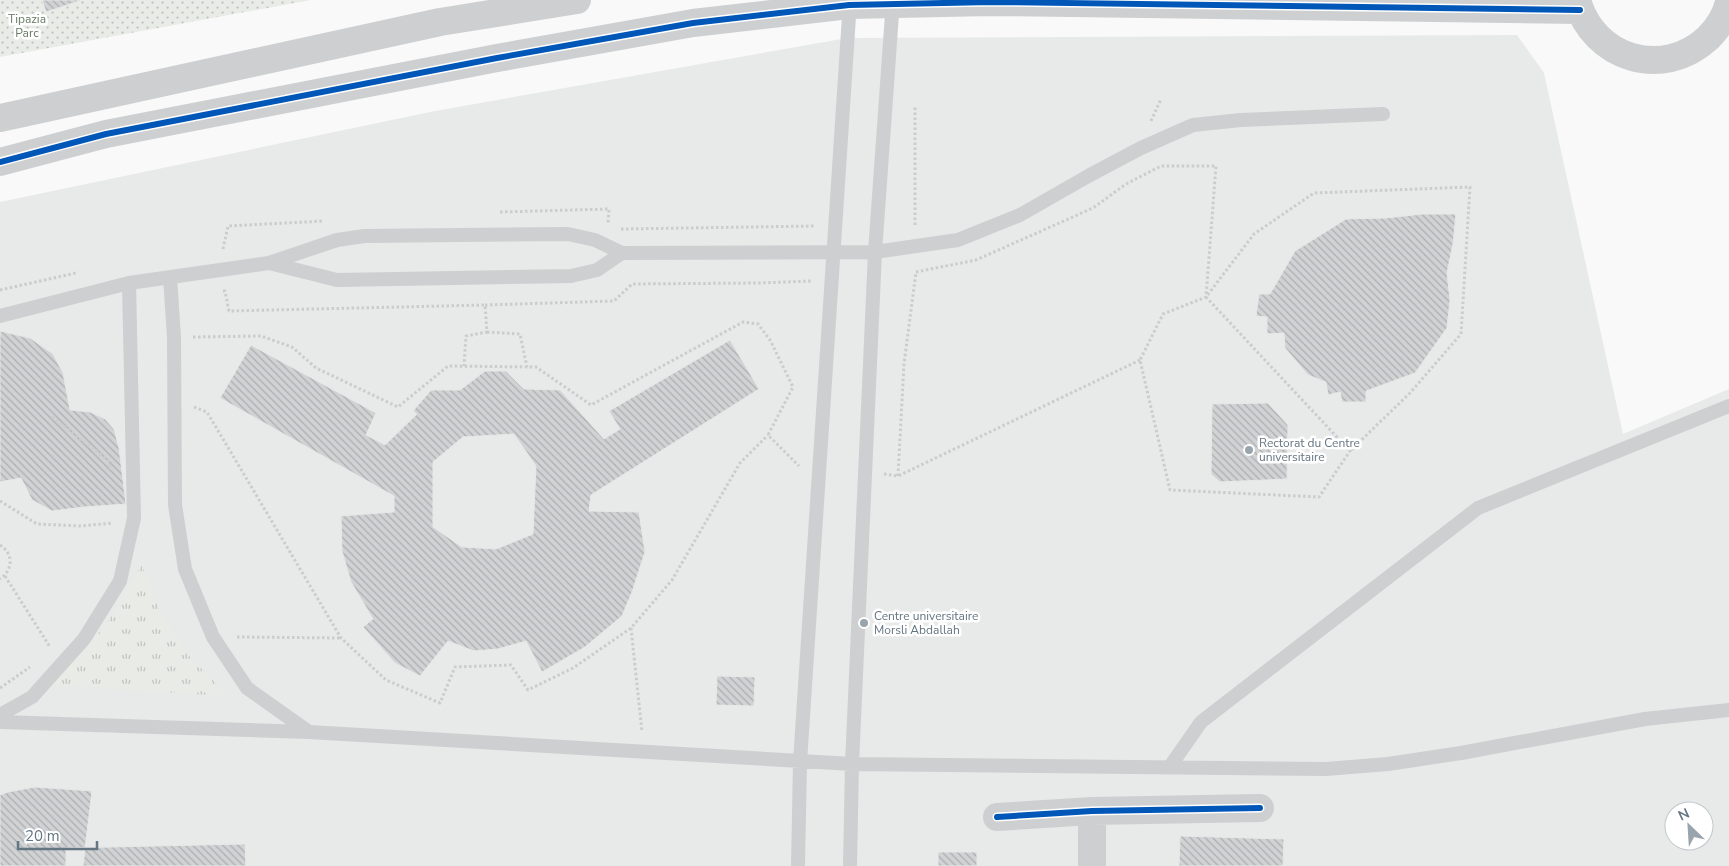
<svg xmlns="http://www.w3.org/2000/svg" width="1729" height="866" font-family="'Nunito Sans',sans-serif">
<defs>
<pattern id="grass-tufts" width="24" height="20" patternUnits="userSpaceOnUse" patternTransform="scale(1.25)"><rect width="24" height="20" fill="#e8ebe6"/><path d="M3 7l-1-3M5 7V3M7 7l1-3M15 17l-1-3M17 17v-4M19 17l1-3" fill="none" stroke="#c0c3c0"/></pattern>
<pattern id="park-dots" width="8" height="8" patternUnits="userSpaceOnUse" patternTransform="scale(1.25)"><rect width="8" height="8" fill="#e8ebe6"/><path d="M2 2h.1M6 6h.1" fill="none" stroke="#c0c3c0" stroke-width="1.8" stroke-linecap="round"/></pattern>
<pattern id="building-back-hatch" width="6" height="6" patternUnits="userSpaceOnUse" patternTransform="scale(1.25)"><rect width="6" height="6" fill="#d0d2d3"/><path d="M-1 5l2 2M0 0l6 6M5-1l2 2" fill="none" stroke="#acafb1"/></pattern>
</defs>
<rect width="100%" height="100%" fill="#f9f9f9"/>
<!-- built -->
<path fill="#e8e9e9" fill-rule="evenodd" d="M1517 35 1544 73 1623 434 1729 389V866H0V202L435 111 847 38ZM1674 811H1704V841H1674Z"/>
<!-- grass -->
<path fill="url(#grass-tufts)" d="M142 565 161 615 190 657 228 696 48 685 75 659 107 624Z"/>
<!-- park -->
<path fill="url(#park-dots)" d="M0 0H311L0 57Z"/>
<!-- building -->
<path fill="url(#building-back-hatch)" stroke="#e8e8e8" fill-rule="evenodd" d="M42 0H82L46 12Z
M1423 214H1456L1453 244 1447 273 1450 300 1447 328 1415 373 1366 391V402H1342L1340 392 1328 395 1326 382 1308 375 1285 348 1284 333 1267 334V317L1256 316 1259 294H1270L1295 251 1346 219 1386 218Z
M0 331 30 338 53 354 63 373 70 410 90 412 105 419 114 429 119 448 126 504 84 507 52 511 32 500 21 478 0 482Z
M730 340 759 389 591 495 589 511 639 512 645 552 632 592 622 616 585 647 542 672 526 641 498 649 474 651 448 641 420 676 395 663 363 627 373 619 351 582 342 551 341 516 394 512V496L220 398 251 345 376 413 366 435 385 445 417 414 413 411 431 390H460L485 371H506L524 389 560 390 604 439 620 429 609 411ZM514 434 536 466 533 534 496 549 462 547 433 527V462L463 437Z
M1268 403 1288 425 1287 479 1220 482 1211 474 1212 404Z
M717 676 755 677 754 706 716 705Z
M35 787 92 791 83 866H0V795L8 792Z
M1180 836 1284 839 1283 866H1179Z
M245 844 246 866H66V848Z
M938 852H977V866H938Z"/>
<g fill="none" stroke-linecap="round" stroke-linejoin="round">
<!-- path -->
<path stroke="#cbcccd" stroke-width="3" stroke-dasharray="2.5 2.5" stroke-linecap="butt" d="M1151 121 1161 99
M500 212 609 209 608 224
M915 225V106
M621 229 815 226
M223 249 228 226 324 221
M0 290 76 273
M223 291H225L229 311 485 305 487 332 466 336 464 366
M485 305 614 301 632 284 760 283 811 281
M487 332 520 334 527 367
M193 337 261 336 292 347 316 368 398 407 448 366 536 367 591 405 743 322 758 324 770 340 793 387 768 435 799 466
M194 407 207 412 341 638 386 680 440 703 455 667 511 665 528 690 573 668 631 628 672 580 740 463 768 435
M52 417 108 460 111 470
M884 474 898 476 1140 360
M898 476 904 364 916 272 976 260 1093 208 1126 184 1161 166H1216L1206 297 1163 314 1140 360 1170 490 1319 497 1350 451 1206 297 1254 234 1314 193 1470 187 1461 334 1410 393 1350 451
M0 501 37 524 81 526 113 523
M0 545C14 554 13 570 0 579
M5 576 50 647
M631 628 642 732
M237 637 341 638
M0 688 30 667"/>
<!-- service -->
<path stroke="#cecfd0" stroke-width="14" d="M269 263 337 280 571 276 597 270 622 253
M170 277 174 337 175 505 185 569 213 637 247 688 309 732
M0 316 129 283 269 263 337 240 364 236 568 234 595 240 622 253 875 252 958 240 1020 215 1090 175 1141 148 1193 125 1241 120 1383 114
M0 715 32 697 84 639 120 581 134 518 129 283
M0 722 309 732 852 764 1326 769 1388 764 1461 753 1645 719 1729 710
M1169 768 1201 722 1478 508 1729 406
M798 866 800 762 850 1
M850 866 852 764 875 252 893 0"/>
<!-- minor -->
<path stroke="#cecfd0" stroke-width="28" d="M1092 811V866
M997 817 1092 811 1260 808"/>
<!-- tertiary -->
<path stroke="#cecfd0" stroke-width="28" d="M1577 0C1593 59 1663 80 1708 38 1718 28 1726 15 1729 2
M0 118 440 22 577 0
M0 162 106 134 497 58 693 23 849 5 991 2 1580 10"/>
<!-- cycleway casing -->
<g stroke="#fff" stroke-width="9">
<path id="cycleway" d="M0 162 106 134 497 58 693 23 849 5 991 2 1580 10
M997 817 1092 811 1260 808"/>
</g>
<!-- cycleway -->
<use href="#cycleway" stroke="#0057b8" stroke-width="6"/>
</g>
<!-- markers -->
<g fill="#99a4ac" stroke="#fff" stroke-width="2">
<circle cx="1249" cy="450" r="5"/>
<circle cx="864" cy="623" r="5"/>
</g>
<g text-anchor="middle" dominant-baseline="central" stroke-width="5" stroke-linejoin="round" paint-order="stroke">
<!-- park labels -->
<g font-size="12" fill="#687a64" stroke="#fff">
<text x="27" y="19">Tipazia<tspan x="27" dy="14">Parc</tspan></text>
</g>
<!-- poi labels -->
<g font-size="12" fill="#657683" stroke="#fff" text-anchor="start">
<text x="1259" y="443">Rectorat du Centre<tspan x="1259" dy="14">universitaire</tspan></text>
<text x="874" y="616">Centre universitaire<tspan x="874" dy="14">Morsli Abdallah</tspan></text>
</g>
</g>
<!-- north arrow -->
<g transform="translate(1689 826) rotate(335)"><circle r="24" fill="#ffffff" stroke="#c1c8cd"/>
<path d="M0-4L9 19L0 12L-9 19Z" fill="#99a4ac"/>
<text y="-8" font-size="14" font-weight="bold" text-anchor="middle" fill="#657683">N</text>
</g>
<!-- scale -->
<path d="M18 841v8h79v-8" fill="none" stroke="#657683" stroke-width="2.5"/>
<text x="25" y="841" font-size="15" fill="#657683" stroke="#ffffff" stroke-width="4" paint-order="stroke">20 m</text>
</svg>
